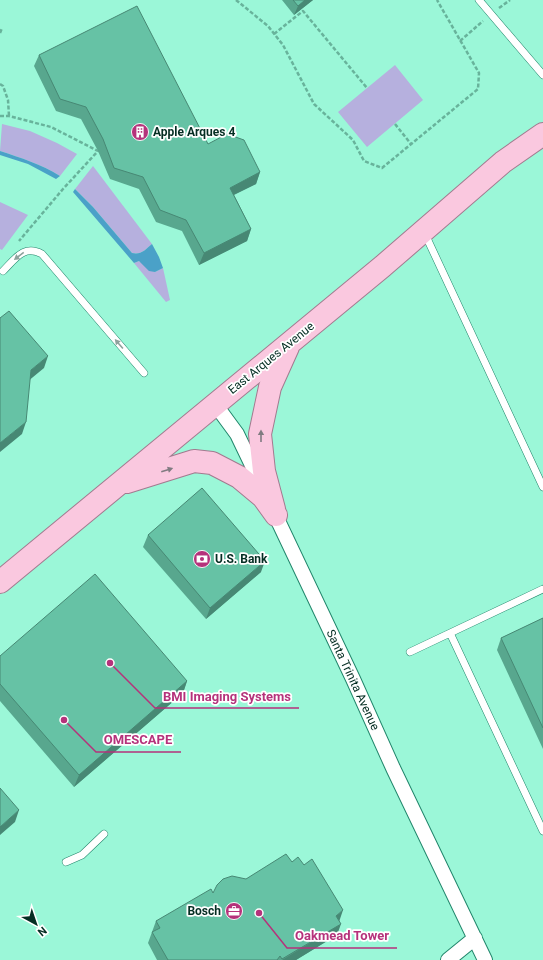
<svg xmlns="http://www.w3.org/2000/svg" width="543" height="960" font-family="Roboto,sans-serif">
<rect width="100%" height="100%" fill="#9bf7d8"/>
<!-- green -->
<path fill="#b6b0de" d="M395 65 423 100 367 147 338 112Z
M2 124 30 131 57 143 77 154 60 176C41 164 21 158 0 151Z
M93 166 152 244C145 250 141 255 132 253L93 207 75 189Z
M0 202 28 215 2 250 0 249Z
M139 261 155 272 163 268 170 300 166 302 134 263Z"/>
<!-- water -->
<path fill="#4aa1c8" d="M0 151C21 158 41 164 60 176L56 179 28 164 0 155Z
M75 189 93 207 132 253C141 255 145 250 152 244L159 257 163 268 155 272 149 271 139 261 134 263 73 192Z"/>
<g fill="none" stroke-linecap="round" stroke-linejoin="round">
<!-- lane casing -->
<g stroke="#21866b" stroke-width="8">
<path id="lane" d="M479 0 543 75
M425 234 543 487
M3 271C15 259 24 244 42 254L144 373
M450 633 543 831
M410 652 543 589
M66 862 82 855 104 834"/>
</g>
<!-- street casing -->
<g stroke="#21866b" stroke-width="16">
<path id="street" d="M215 404 237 434 260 482
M272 508 353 679 393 768 485 960
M448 960 475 938"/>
</g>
<!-- primary casing -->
<g stroke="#a27a8f" stroke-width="24">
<path id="primary" d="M127 482 194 461 212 463 239 477 263 497 276 515
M274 509 264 471 260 434 270 387 288 347
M0 582 383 266 503 162 543 134"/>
</g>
<!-- path -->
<path stroke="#68b39b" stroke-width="2.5" stroke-dasharray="4 2" stroke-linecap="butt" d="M236 0 268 26 283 45 314 104 353 140 364 161 382 168 478 89 479 73 437 0
M499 8 510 0
M0 33 2 28
M274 34 303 11 367 88
M460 41 483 21
M0 84 3 86 8 100 9 116
M0 116H9L51 127 98 151 63 189 19 241
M395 124 411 144"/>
<!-- lane -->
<use href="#lane" stroke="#fff" stroke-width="7"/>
<!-- street -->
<use href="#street" stroke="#fff" stroke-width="14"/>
<!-- primary -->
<use href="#primary" stroke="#fac8df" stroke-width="22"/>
</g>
<!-- wall -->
<path fill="#58a78e" d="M282 0H313L294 15Z
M39 55 208 144 260 172 256 184 234 195 251 229 247 241 199 265 182 231 156 222 139 189 110 179 98 151 81 119 56 111 34 66Z
M148 535 261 572 206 619 143 547Z
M543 618V749L497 650 501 638Z
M0 656 187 681 183 693 74 787 0 701Z
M292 862 339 921 337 935 296 960H157L148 943 156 921 213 893 246 879Z"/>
<!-- shaded-wall -->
<path fill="#478874" d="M305 0H313L294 15 298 6Z
M260 172 256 184 225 199 230 188Z
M251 229 247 241 199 265 204 253Z
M48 356 44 368 27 382 31 370Z
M26 422 22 434 0 452V443Z
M265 561 261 572 206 619 210 608Z
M187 681 183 693 74 787 79 775Z
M19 810 15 822 0 835V827Z
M343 910 339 922 336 916Z
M341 924 337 935 296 960H282Z"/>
<!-- building -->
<path fill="#66c2a5" stroke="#478874" d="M293 0H305L298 6Z
M137 6 208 144 227 134 244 140 260 172 230 188 251 229 204 253 186 220 160 210 143 177 114 168 103 139 86 107 60 99 39 55Z
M9 311 48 356 31 370 26 422 0 443V318Z
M202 488 265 561 210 608 148 535Z
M95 574 187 681 79 775 0 684V656Z
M543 618V728L501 638Z
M0 788 19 810 0 827Z
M286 854 292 862 298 857 304 865 312 859 343 910 336 916 341 924 282 959 280 956 277 960H168L152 932 160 928 156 921 211 889 213 893 217 885 223 879 232 876 246 879Z"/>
<!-- one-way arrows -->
<defs><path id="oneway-solid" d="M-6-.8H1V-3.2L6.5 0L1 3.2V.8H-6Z"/></defs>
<g fill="#8ea19c">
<use href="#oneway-solid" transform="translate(19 256) rotate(142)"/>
<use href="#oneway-solid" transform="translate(119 344) rotate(-131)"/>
</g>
<g fill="#807b81">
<use href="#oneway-solid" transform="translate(261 436) rotate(-90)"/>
<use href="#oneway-solid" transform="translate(167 470) rotate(-17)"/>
</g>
<!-- icons -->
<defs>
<g id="building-disc" transform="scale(0.9)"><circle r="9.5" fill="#b5327b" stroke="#fff"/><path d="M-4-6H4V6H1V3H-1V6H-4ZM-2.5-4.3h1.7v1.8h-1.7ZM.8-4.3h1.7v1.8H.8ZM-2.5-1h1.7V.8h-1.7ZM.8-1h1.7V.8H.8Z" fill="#fff"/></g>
<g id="bank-disc" transform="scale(0.9)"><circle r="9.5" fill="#b5327b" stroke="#fff"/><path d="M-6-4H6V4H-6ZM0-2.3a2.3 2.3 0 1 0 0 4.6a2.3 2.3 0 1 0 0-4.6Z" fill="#fff"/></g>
<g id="office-disc" transform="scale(0.9)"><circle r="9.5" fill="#b5327b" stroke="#fff"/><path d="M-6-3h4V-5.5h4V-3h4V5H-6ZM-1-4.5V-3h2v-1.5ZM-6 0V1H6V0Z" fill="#fff"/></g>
</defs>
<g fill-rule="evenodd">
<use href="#building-disc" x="140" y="132"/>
<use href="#bank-disc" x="202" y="559"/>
<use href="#office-disc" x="234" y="911"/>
</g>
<g text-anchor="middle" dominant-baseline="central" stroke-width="3.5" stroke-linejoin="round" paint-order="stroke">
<!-- poi labels -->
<g font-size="12" font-weight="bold" fill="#052e23" stroke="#fff" text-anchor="start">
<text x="153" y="132">Apple Arques 4</text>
<text x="215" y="559">U.S. Bank</text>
<text x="221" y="911" text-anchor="end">Bosch</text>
</g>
<!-- street labels -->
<g font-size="12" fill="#052e23" stroke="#fff">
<text transform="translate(271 358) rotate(-39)">East Arques Avenue</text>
<text transform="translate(353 680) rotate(65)">Santa Trinita Avenue</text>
</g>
</g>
<!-- callouts -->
<path fill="none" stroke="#b5327b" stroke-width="1.5" d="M110 663L155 708H299M64 720L96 752H181M259 913L287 948H397"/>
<g fill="#b5327b" stroke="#fff" stroke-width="1.5">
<circle cx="110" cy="663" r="4"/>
<circle cx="64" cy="720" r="4"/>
<circle cx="259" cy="913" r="4"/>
</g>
<g font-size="13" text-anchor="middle" font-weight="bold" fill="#b5327b" stroke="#fff" stroke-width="3.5" stroke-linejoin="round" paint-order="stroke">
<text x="227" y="701">BMI Imaging Systems</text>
<text x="138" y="744">OMESCAPE</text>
<text x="342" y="940">Oakmead Tower</text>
</g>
<!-- north arrow -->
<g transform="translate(36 924) rotate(140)" stroke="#ffffff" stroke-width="3" paint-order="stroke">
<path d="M0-3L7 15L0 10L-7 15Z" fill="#052e23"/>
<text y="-6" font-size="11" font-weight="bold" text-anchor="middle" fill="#052e23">N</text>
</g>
</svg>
